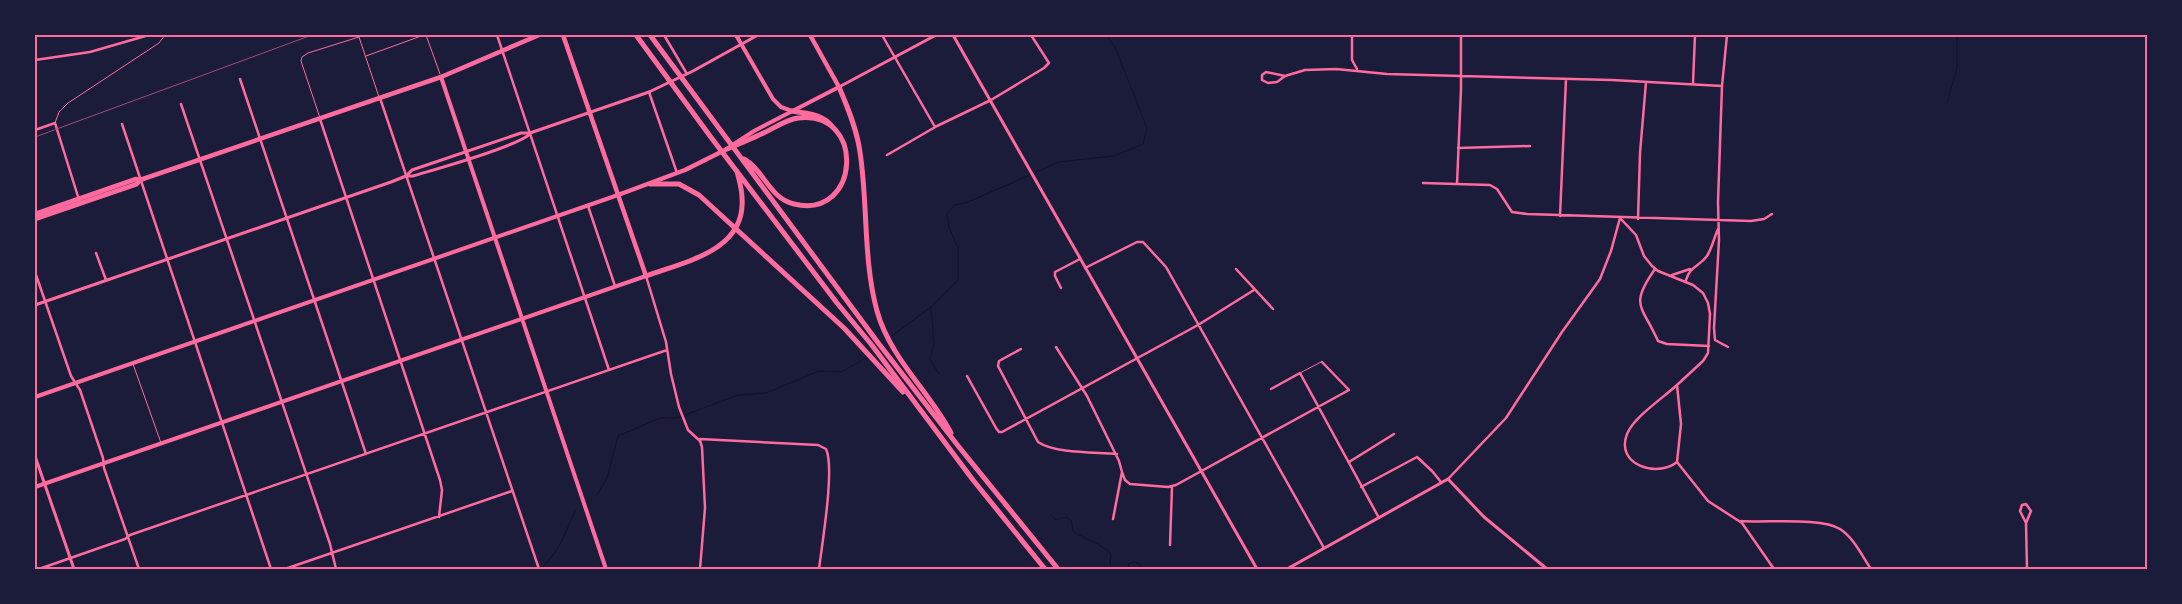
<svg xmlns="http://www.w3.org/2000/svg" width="2182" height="604" font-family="'Public Sans',sans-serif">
<rect width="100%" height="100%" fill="#1b1b3a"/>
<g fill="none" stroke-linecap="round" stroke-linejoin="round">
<!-- stream -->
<path stroke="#12122b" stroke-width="1" d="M1947 103 1957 68V35
M1036 172 1059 162 1114 156 1143 144 1147 128 1115 47 1106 35
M931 307 934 343 930 359 939 374
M893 335 931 307 958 280V248L949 227 947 214 955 205 968 202 1030 175
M597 495 607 478 618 436 660 418H677L738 395 766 393 819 371 841 372 868 357
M1053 517 1056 520 1066 517 1071 520 1073 531C1085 540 1101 543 1111 554L1110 565 1114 569
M540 569C559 553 565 533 575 511
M1130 569 1128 565 1129 563 1135 562 1140 565 1142 569"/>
<!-- service -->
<path stroke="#ff6b9d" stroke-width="1" d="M426 35 440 74
M366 56 424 35
M320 118 301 61 302 57 308 53 359 37 379 97
M55 123 59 112 68 103 159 43 165 35
M133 364 161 443
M1300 373 1321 362"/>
<!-- minor -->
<path stroke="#ff6b9d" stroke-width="2.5" d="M497 35 609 370
M664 35 687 74
M882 35 935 127
M1352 35V60L1357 69
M1727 35 1722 86 1718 202 1719 240 1714 328 1715 340 1728 347
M35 60 90 52 149 35
M1285 76 1266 72 1262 75V80L1268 83 1277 82 1285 76 1305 70 1336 69 1387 74 1612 80 1722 86
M240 79 366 454
M1693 83 1695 35
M649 92 677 173
M380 98 539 569
M181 104 330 544 336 569
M320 119 440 480 442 490 439 517
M122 124 271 569
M35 130 55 123 80 203
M1458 148 1530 146
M887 155 937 126 991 100 1044 68 1049 63 1031 35
M1423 183 1490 185 1497 189 1512 212 1527 214 1751 221 1764 219 1772 214
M1457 184 1461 89V35
M588 206 615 286
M1560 216 1566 79
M1638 219 1640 153 1646 82
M96 253 106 280
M1085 268 1137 242H1143L1166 267 1324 548
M1236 269 1273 309
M1655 269C1629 306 1642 305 1658 341L1667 344 1709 346
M35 272 71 376 80 390 103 458 104 468 139 569
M1672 275 1690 269
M646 276 666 342 671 374 679 407 688 430 700 441 702 447 705 508 700 569
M1686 280C1690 266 1699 267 1707 256 1712 248 1714 238 1718 229
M1061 288 1055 276V272L1080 259
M1056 347 1087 396 1119 461 1122 472 1113 519
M1021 349 999 361 998 366 1038 442C1056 454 1095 452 1117 454
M967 376 996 428 999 432H1002L1198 325 1254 290
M1677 385C1663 398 1634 417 1627 434 1615 465 1657 478 1677 462
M1271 389 1300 373 1379 518
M700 439 818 445 826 449C835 468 822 544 819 569
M1349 462 1394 434
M1122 472 1125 480 1130 484 1168 487 1176 485 1349 390 1322 362
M1448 479 1506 418 1562 332 1600 279 1611 251 1620 218 1636 235 1644 256 1652 266 1658 271 1693 285 1703 293 1708 303 1710 314 1708 353 1703 361 1677 385 1681 424 1677 462 1708 501 1742 523 1774 569
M1361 487 1417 457 1432 471 1441 482
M2026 504 2031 511 2026 523 2020 511 2022 505Z
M1741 521C1765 523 1822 517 1840 529 1854 538 1862 556 1871 569
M2026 523 2027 569
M1170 545 1172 487
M39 569 125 539 130 535 667 350
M285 569 512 491"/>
<!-- tertiary -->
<path stroke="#ff6b9d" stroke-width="3" d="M953 35 1257 569
M839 87 936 35
M407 176H413C436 169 516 147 530 134
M35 305 391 182 406 176 412 170 521 133H530L649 92 693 71 758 35
M35 456 74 569
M1287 569 1448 479 1484 517 1547 569"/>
<!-- secondary -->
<path stroke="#ff6b9d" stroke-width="4" d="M736 35 773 99 781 107 792 111
M441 77 606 569
M731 146 754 131 839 87
M35 397 618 195
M35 487 646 276"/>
<!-- primary -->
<path stroke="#ff6b9d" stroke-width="4.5" d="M563 35 646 276
M810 35 839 87
M618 195 685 170 725 150
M35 214 136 179 140 180
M35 219 137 184 140 180 441 77 539 35"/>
<!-- motorway -->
<path stroke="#ff6b9d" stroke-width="5" d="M636 35 710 136 837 303 871 344 973 480 1045 569
M650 35 879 344 959 447 1058 569
M839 87C848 108 857 130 860 152 868 204 863 260 877 311 890 358 929 391 951 433
M792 111C807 114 821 113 832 126
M727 149C738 144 749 140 759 135 772 130 784 120 798 118 866 109 861 220 794 204 769 198 764 170 744 159
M650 184H679L699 195 844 328 903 392
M646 276C684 262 746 251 742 198 742 189 739 180 737 171"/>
<!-- rail -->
<path stroke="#a44b75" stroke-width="1" d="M35 137 312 35"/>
</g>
<!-- border -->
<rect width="2182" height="604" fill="none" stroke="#1b1b3a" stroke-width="72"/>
<rect x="36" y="36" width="2110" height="532" fill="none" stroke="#ff6b9d" stroke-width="2"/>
</svg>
